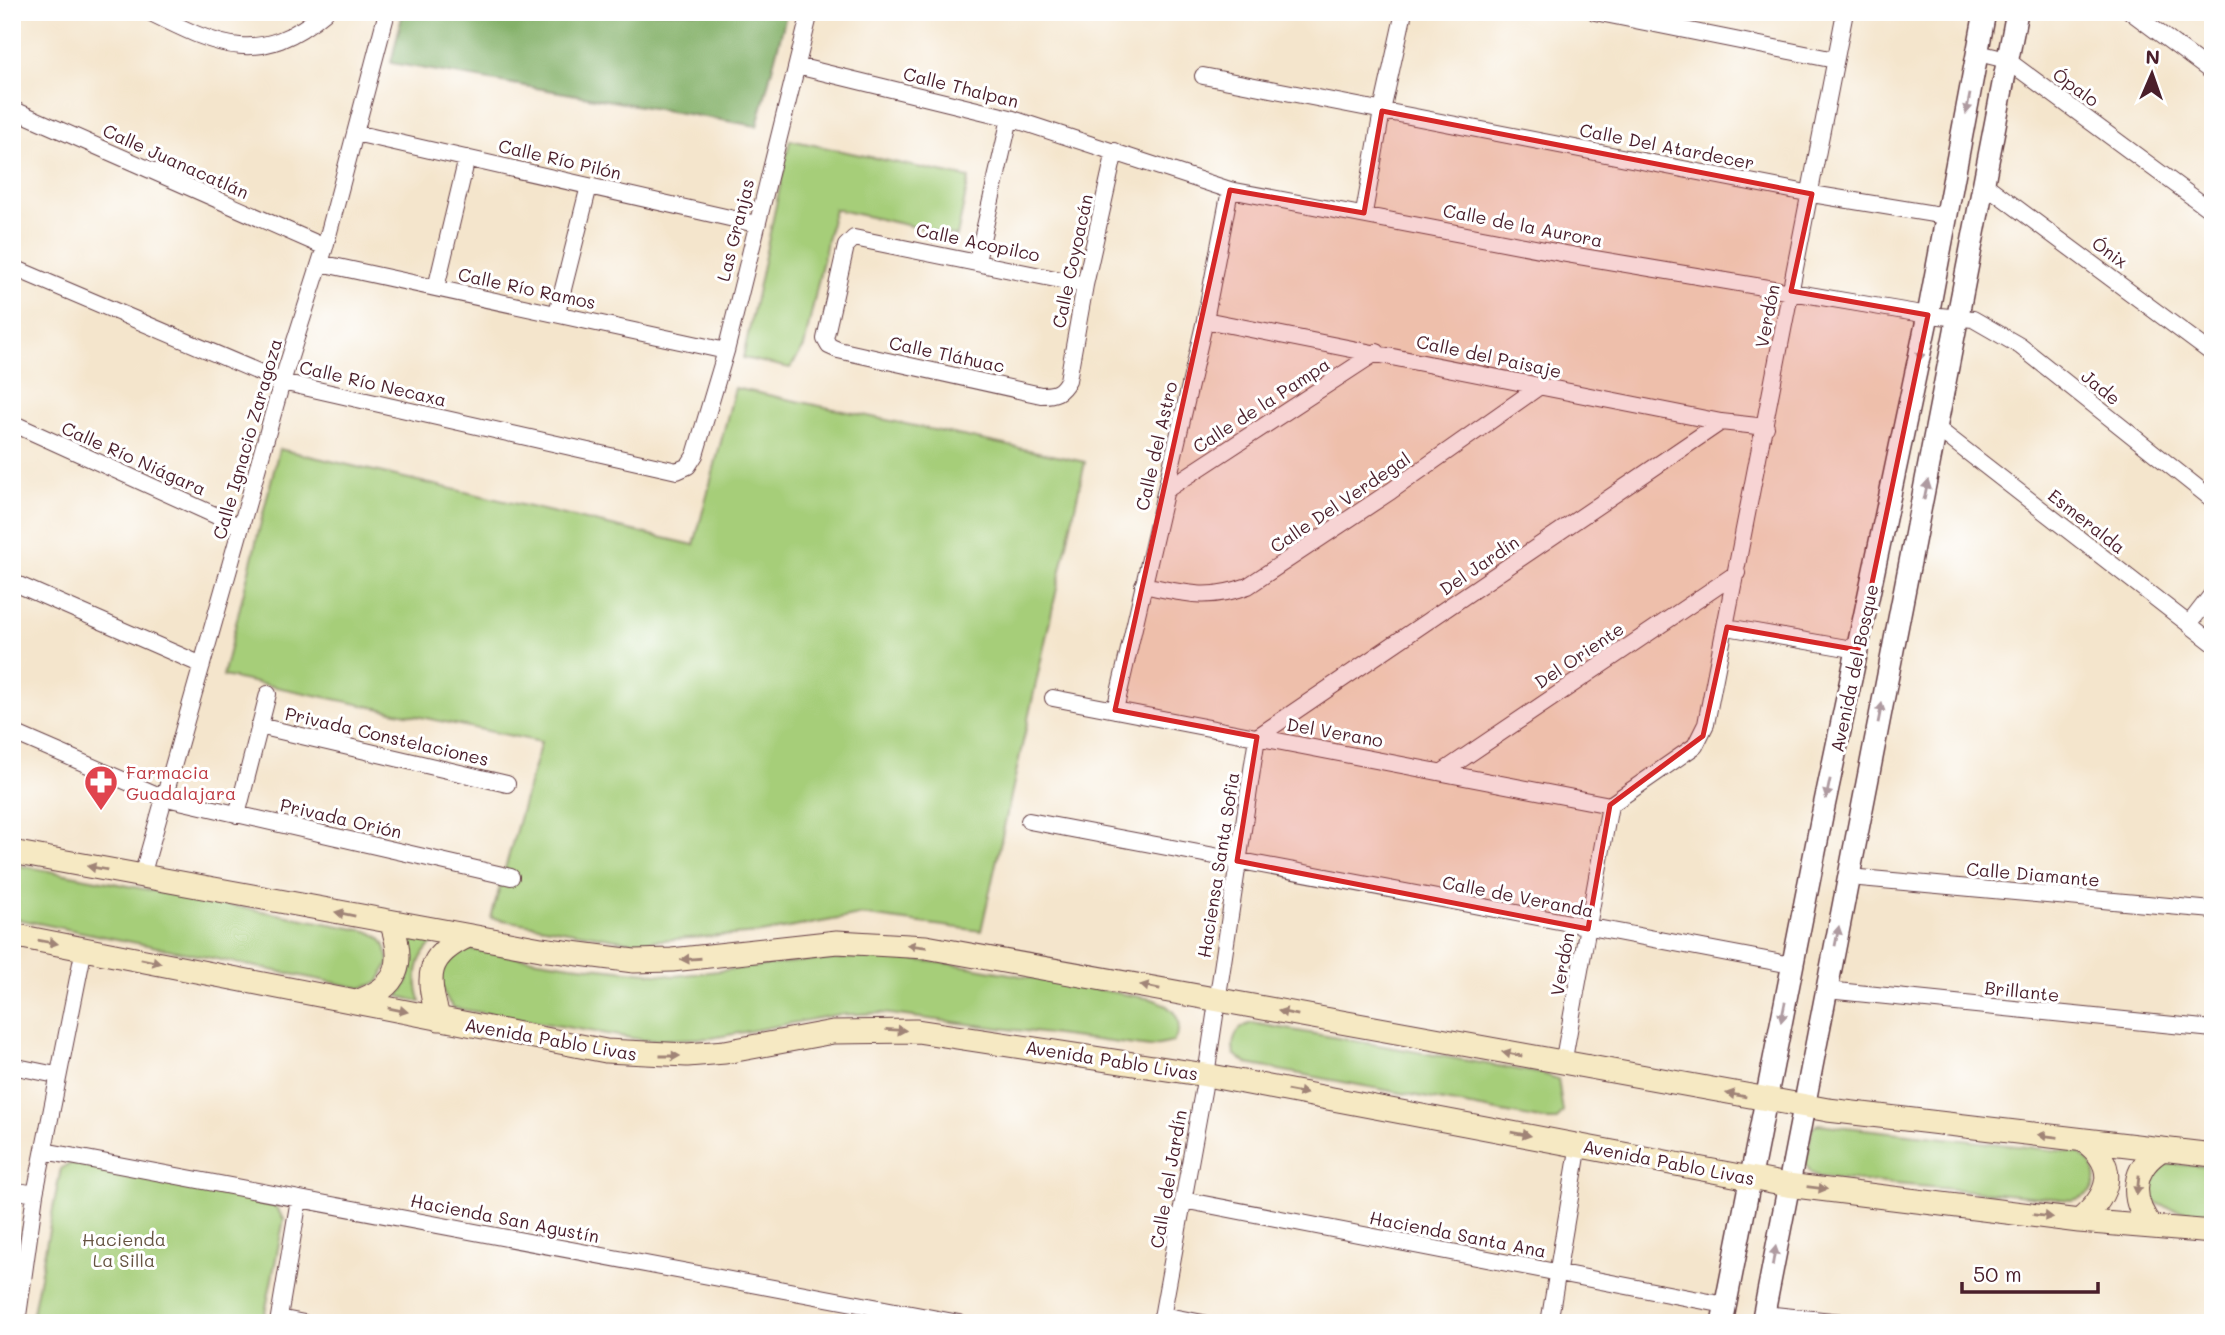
<svg xmlns="http://www.w3.org/2000/svg" width="2225" height="1335" font-family="Mali,sans-serif">
<rect width="100%" height="100%" fill="#fff"/>
<filter id="ink" filterUnits="userSpaceOnUse"><feTurbulence type="fractalNoise" baseFrequency=".0143" numOctaves="2"/><feDisplacementMap in="SourceGraphic" scale="14" xChannelSelector="R" yChannelSelector="G"/><feConvolveMatrix kernelMatrix="1 2 1 2 8 2 1 2 1" color-interpolation-filters="sRGB"/></filter>
<filter id="wash" filterUnits="userSpaceOnUse"><feTurbulence type="fractalNoise" baseFrequency=".00686" numOctaves="4" result="noise"/><feDisplacementMap in="SourceGraphic" scale="28" xChannelSelector="R" yChannelSelector="G"/><feGaussianBlur stdDeviation="1.57" result="paint"/><feColorMatrix in="noise" values="0 0 0 0 0 0 0 0 0 0 0 0 0 0 0 0 0 1.4 0 .05"/><feComposite in="paint" operator="in"/></filter>
<g filter="url(#wash)">
<rect width="100%" height="100%" fill="#f4e5cc"/>
<!-- green -->
<path fill="#a6ce79" stroke="#787652" stroke-width="2" d="M790 140 969 178 957 236 834 209 804 347 790 368 743 358Z
M735 388 1085 462 981 931 860 915 761 933 633 942 491 918 541 742 223 676 279 449 694 545Z
M12 864 367 931C384 937 386 945 389 962L378 983 361 988 12 918Z
M407 937 435 942C415 955 413 981 421 1002L398 996C414 978 414 960 407 937Z
M469 949 571 965 675 976 804 961 865 957 905 959 953 964 1152 999C1173 1006 1187 1021 1173 1042L1150 1047 882 1013 835 1015 712 1038 643 1040 454 1008C434 989 437 953 469 949Z
M1252 1023 1543 1074 1558 1079 1563 1112 1557 1120H1545L1247 1064 1234 1054C1231 1038 1236 1028 1252 1023Z
M1818 1124 2079 1153C2102 1170 2102 1194 2072 1200L1819 1177 1811 1173 1806 1164 1812 1128Z
M73 1163 274 1205 284 1219 263 1323H31L61 1168Z
M2171 1164 2213 1167V1214C2185 1211 2123 1210 2159 1166Z"/>
<!-- forest -->
<path fill="#84b169" stroke="#67684a" stroke-width="2" d="M403 12H787L757 126 391 63Z"/>
</g>
<g filter="url(#ink)">
<g fill="none" stroke-linecap="round" stroke-linejoin="round">
<!-- minor casing -->
<g stroke="#643d43" stroke-width="18">
<path id="minor" d="M149 12C218 46 259 68 325 12
M1595 12 1835 60
M2131 12 2213 73
M1978 53 2007 60 2213 212
M797 66 1010 118 1230 190 1566 254 1928 315 1973 319 2020 346 2213 500
M1203 76 1812 194 1946 216
M12 109 325 247
M355 133 756 224
M1983 183 2213 354
M1364 213 1382 111 1404 12
M977 261 1010 118
M320 263 726 351
M12 267 282 382 677 471 688 466 695 455 726 351 810 12
M1085 285 854 238 846 246 825 339 829 346 838 350 1041 395C1055 395 1061 393 1068 380L1085 285 1115 151
M436 288 467 158
M557 313 589 186
M1205 320 1721 422 1766 427
M12 423 241 527
M1938 429 2213 643
M1166 490 1377 352
M12 582 202 665
M1143 585C1184 593 1207 601 1248 586L1391 491 1540 386
M2189 624 2213 593
M1727 627 1858 650
M1053 698 1610 805
M1115 710 1205 320 1230 190
M259 726 507 784
M12 732 162 797 511 877
M1444 771 1737 573
M237 815 268 694
M1029 821 1792 965
M142 876 282 382 325 247 387 12
M1849 877 2213 910
M1827 990 2213 1029
M1563 1064 1610 805 1695 746 1706 724 1845 12
M12 1066 56 1075
M44 1151 959 1323
M12 1190 35 1194
M1183 1200 1725 1305
M1764 1314 1851 1323
M1162 1315 1203 1323
M279 1318 304 1323
M17 1323 35 1194 84 948
M278 1323 299 1199
M1161 1323 1206 1075 1257 737 1721 422
M1549 1323 1579 1144"/>
</g>
<!-- tertiary casing -->
<g stroke="#643d43" stroke-width="24">
<path id="tertiary" d="M1722 1323 1822 816 1928 315 1985 12
M1762 1323 2017 12"/>
</g>
<!-- secondary casing -->
<g stroke="#643d43" stroke-width="25">
<path id="secondary" d="M12 852 541 949 634 961 672 960 837 942 926 947 1828 1110 2213 1155
M12 935 606 1051 687 1055 725 1052 833 1032 917 1031 1206 1075 1787 1185 2079 1221 2213 1232
M356 1002C399 987 406 964 391 922
M439 1019C425 977 426 955 468 936
M2079 1221C2110 1195 2120 1166 2083 1140
M2152 1227C2129 1200 2131 1167 2163 1149"/>
</g>
<!-- minor -->
<use href="#minor" stroke="#fff" stroke-width="16"/>
<!-- tertiary -->
<use href="#tertiary" stroke="#fff" stroke-width="21"/>
<!-- secondary -->
<use href="#secondary" stroke="#f6e9c3" stroke-width="23"/>
</g>
<!-- one-way arrows -->
<defs><path id="oneway-solid" d="M-6-.8H1V-3.2L6.5 0L1 3.2V.8H-6Z" transform="scale(1.75)"/></defs>
<g fill="#ae9aa0">
<use href="#oneway-solid" transform="translate(1968 104) rotate(101)"/>
<use href="#oneway-solid" transform="translate(1921 351) rotate(102)"/>
<use href="#oneway-solid" transform="translate(1926 490) rotate(-78)"/>
<use href="#oneway-solid" transform="translate(1880 713) rotate(-79)"/>
<use href="#oneway-solid" transform="translate(1828 789) rotate(102)"/>
<use href="#oneway-solid" transform="translate(1837 936) rotate(-79)"/>
<use href="#oneway-solid" transform="translate(1783 1012) rotate(102)"/>
<use href="#oneway-solid" transform="translate(1774 1256) rotate(-80)"/>
</g>
<g fill="#a08477">
<use href="#oneway-solid" transform="translate(97 868) rotate(-170)"/>
<use href="#oneway-solid" transform="translate(345 914) rotate(-169)"/>
<use href="#oneway-solid" transform="translate(48 942) rotate(10)"/>
<use href="#oneway-solid" transform="translate(917 946) rotate(-173)"/>
<use href="#oneway-solid" transform="translate(691 959) rotate(176)"/>
<use href="#oneway-solid" transform="translate(151 961) rotate(11)"/>
<use href="#oneway-solid" transform="translate(1150 987) rotate(-169)"/>
<use href="#oneway-solid" transform="translate(398 1010) rotate(12)"/>
<use href="#oneway-solid" transform="translate(1288 1013) rotate(-169)"/>
<use href="#oneway-solid" transform="translate(896 1030) rotate(3)"/>
<use href="#oneway-solid" transform="translate(1512 1054) rotate(-169)"/>
<use href="#oneway-solid" transform="translate(670 1056)"/>
<use href="#oneway-solid" transform="translate(1297 1092) rotate(10)"/>
<use href="#oneway-solid" transform="translate(1736 1095) rotate(-170)"/>
<use href="#oneway-solid" transform="translate(1521 1134) rotate(10)"/>
<use href="#oneway-solid" transform="translate(2048 1136) rotate(-173)"/>
<use href="#oneway-solid" transform="translate(2138 1185) rotate(96)"/>
<use href="#oneway-solid" transform="translate(1817 1188) rotate(7)"/>
<use href="#oneway-solid" transform="translate(2043 1216) rotate(7)"/>
</g>
</g>
<!-- marked area -->
<path fill="#d62828" fill-opacity="0.2" stroke="#d62828" stroke-width="5" stroke-linejoin="round" d="M1382 111 1812 194 1791 291 1928 315 1858 650 1727 627 1703 736 1610 805 1588 929 1237 861 1257 737 1115 710 1230 190 1364 213Z"/>
<!-- icons -->
<defs>
<g id="pharmacy-pin" transform="scale(1.75)"><path d="M0 17L-7.5 6A9.5 9.5 0 1 1 7.5 6Z" fill="#e0444e" stroke="#fff"/><path d="M-2-6h4v4h4v4h-4v4h-4v-4h-4v-4h4Z" fill="#fff"/></g>
</defs>
<g fill-rule="evenodd">
<use href="#pharmacy-pin" x="101" y="782"/>
</g>
<g text-anchor="middle" dominant-baseline="central" stroke-width="6" stroke-linejoin="round" paint-order="stroke">
<!-- street labels -->
<g font-size="18" fill="#4a1f2b" stroke="#fff">
<text transform="translate(961 87) rotate(14)">Calle Thalpan</text>
<text transform="translate(2076 87) rotate(36)">Ópalo</text>
<text transform="translate(1667 146) rotate(11)">Calle Del Atardecer</text>
<text transform="translate(560 159) rotate(13)">Calle Río Pilón</text>
<text transform="translate(176 161) rotate(24)">Calle Juanacatlán</text>
<text transform="translate(1523 225) rotate(11)">Calle de la Aurora</text>
<text transform="translate(735 230) rotate(-76)">Las Granjas</text>
<text transform="translate(978 242) rotate(12)">Calle Acopilco</text>
<text transform="translate(2110 252) rotate(36)">Ónix</text>
<text transform="translate(1072 261) rotate(-78)">Calle Coyoacán</text>
<text transform="translate(527 288) rotate(12)">Calle Río Ramos</text>
<text transform="translate(1767 316) rotate(-79)">Verdón</text>
<text transform="translate(947 354) rotate(12)">Calle Tláhuac</text>
<text transform="translate(1489 356) rotate(12)">Calle del Paisaje</text>
<text transform="translate(373 383) rotate(13)">Calle Río Necaxa</text>
<text transform="translate(2101 387) rotate(39)">Jade</text>
<text transform="translate(1261 405) rotate(-33)">Calle de la Pampa</text>
<text transform="translate(247 439) rotate(-74)">Calle Ignacio Zaragoza</text>
<text transform="translate(1156 446) rotate(-77)">Calle del Astro</text>
<text transform="translate(134 458) rotate(24)">Calle Río Niágara</text>
<text transform="translate(1340 502) rotate(-34)">Calle Del Verdegal</text>
<text transform="translate(2087 521) rotate(38)">Esmeralda</text>
<text transform="translate(1479 565) rotate(-34)">Del Jardín</text>
<text transform="translate(1579 655) rotate(-34)">Del Oriente</text>
<text transform="translate(1854 668) rotate(-78)">Avenida del Bosque</text>
<text transform="translate(1335 732) rotate(10)">Del Verano</text>
<text transform="translate(387 736) rotate(13)">Privada Constelaciones</text>
<text transform="translate(341 818) rotate(13)">Privada Orión</text>
<text transform="translate(1218 865) rotate(-81)">Haciensa Santa Sofia</text>
<text transform="translate(2033 874) rotate(5)">Calle Diamante</text>
<text transform="translate(1518 896) rotate(11)">Calle de Veranda</text>
<text transform="translate(1562 964) rotate(-80)">Verdón</text>
<text transform="translate(2022 991) rotate(6)">Brillante</text>
<text transform="translate(551 1039) rotate(10)">Avenida Pablo Livas</text>
<text transform="translate(1112 1060) rotate(9)">Avenida Pablo Livas</text>
<text transform="translate(1669 1162) rotate(11)">Avenida Pablo Livas</text>
<text transform="translate(1168 1179) rotate(-80)">Calle del Jardín</text>
<text transform="translate(505 1218) rotate(11)">Hacienda San Agustín</text>
<text transform="translate(1458 1234) rotate(11)">Hacienda Santa Ana</text>
</g>
<!-- health labels -->
<g font-size="18" fill="#be3a42" stroke="#fff" text-anchor="start">
<text x="126" y="772">Farmacia<tspan x="126" dy="21">Guadalajara</tspan></text>
</g>
<!-- park labels -->
<g font-size="18" fill="#665442" stroke="#fff">
<text x="124" y="1239">Hacienda<tspan x="124" dy="21">La Silla</tspan></text>
</g>
</g>
<!-- margin -->
<rect width="2225" height="1335" fill="none" stroke="#fff" stroke-width="42"/>
<!-- north arrow -->
<g transform="translate(2152 74) rotate(2)" stroke="#ffffff" stroke-width="5" paint-order="stroke">
<path d="M0-5L12 26L0 18L-12 26Z" fill="#4a1f2b"/>
<text y="-10" font-size="19" font-weight="bold" text-anchor="middle" fill="#4a1f2b">N</text>
</g>
<!-- scale -->
<path d="M1962 1282v10h136v-10" fill="none" stroke="#4a1f2b" stroke-width="3.5"/>
<text x="1973" y="1282" font-size="21" fill="#4a1f2b" stroke="#ffffff" stroke-width="5" paint-order="stroke">50 m</text>
</svg>
